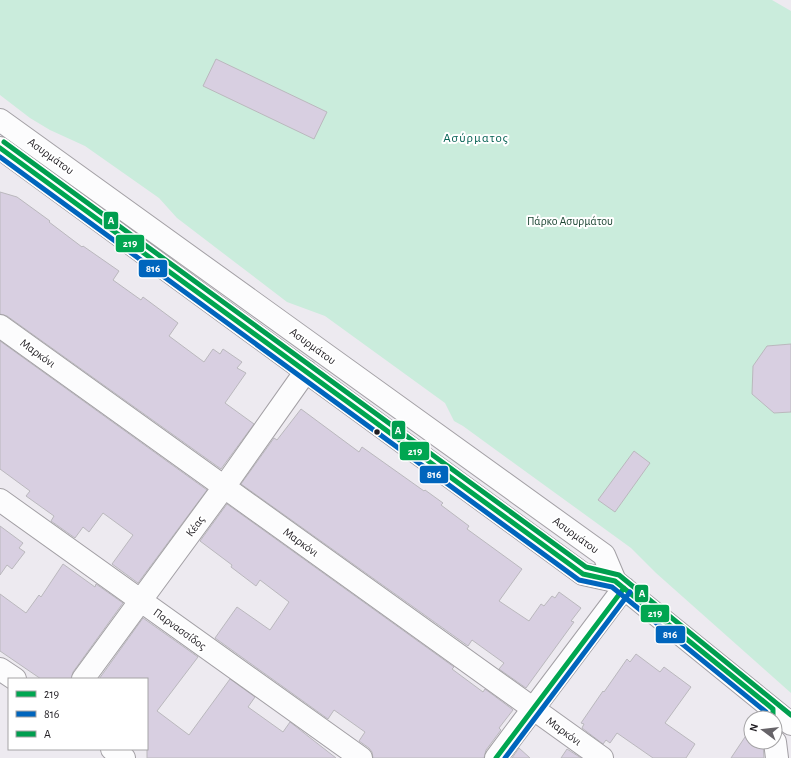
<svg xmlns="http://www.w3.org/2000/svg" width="791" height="758" font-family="'Alegreya Sans',sans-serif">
<rect width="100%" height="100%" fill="#edeaf0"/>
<!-- green -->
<path fill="#caecdc" d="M0 0H772L791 11V693L656 573 631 548 463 426 454 421 445 403 325 316 287 302 177 218 159 198 85 146 50 130 30 118 0 95Z"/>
<!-- building -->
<path fill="#d8cfe1" stroke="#bab8bd" d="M216 59 327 112 314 139 203 86Z
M0 192 17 197 50 221 49 222 82 247 83 246 119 271 113 280 141 300 143 297 178 323 169 336 204 362 213 349 220 354 223 349 242 362 237 368 246 373 225 403 254 424 221 469 7 316 0 314Z
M0 341 207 490 138 583 112 564 133 535 103 513 89 532 83 527 75 538 51 521 54 516 26 496 30 491 0 469Z
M791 344V412L774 413 752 394 753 366 767 346Z
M301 409 355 449 359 452 362 447 424 491 425 490 443 503 441 505 469 526 467 529 522 569 499 601 529 621 541 604 544 606 552 596 555 598 559 592 581 608 571 621 574 622 526 688 499 669 504 663 472 640 468 646 241 484 274 438 277 440Z
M634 451 650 463 615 512 598 500Z
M227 504 454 667 452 669 483 692 485 689 512 709 513 710 499 728 501 730 486 750 484 758H373L372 752 369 748 359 741 365 732 334 710 328 719 215 638 237 607 270 630 289 602 260 580 256 586 231 567 232 565 200 541Z
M0 526 23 543 19 548 25 552 12 569 7 565 0 575Z
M63 564 95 587 96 584 123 603 73 672 71 679H41L0 651V594L26 613 39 595 41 597Z
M143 618 198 657 157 711 189 735 230 679 255 697 248 707 283 732 290 722 336 758H147V679H99Z
M636 654 660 672 664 667 691 687 665 723 695 744 686 758H653L617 733 610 743 606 740 603 744 582 728 584 724 581 723 603 691 604 692 627 659 630 662Z
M747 734 751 737V742H759L763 744 764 758H731Z
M519 748 530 758H512Z
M567 749 581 758H561Z"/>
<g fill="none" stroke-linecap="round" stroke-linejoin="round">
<!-- minor casing -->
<g stroke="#a3a0a5" stroke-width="24">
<path id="minor" d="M0 120 604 555 615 581
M0 148 583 574 615 581 791 724
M0 326 602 758
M0 500 361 758
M0 669 15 679
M83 679 224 487 306 371
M775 742 777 758
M112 749 124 758
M496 758 624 588"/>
</g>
<!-- minor -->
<use href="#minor" stroke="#fcfcfd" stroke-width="22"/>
<!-- bus-1 casing -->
<g stroke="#fff" stroke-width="8">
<path id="bus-1" d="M0 148 583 574 615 581 773 709V718
M496 758 624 588"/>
</g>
<!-- bus-2 casing -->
<g stroke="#fff" stroke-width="8">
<path id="bus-2" d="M0 157 579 580 612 587 766 712V718
M505 758 630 592"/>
</g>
<!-- bus-3 casing -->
<g stroke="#fff" stroke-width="8">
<path id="bus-3" d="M4 142 586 567 619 575 791 715"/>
</g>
<!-- bus-1 -->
<use href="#bus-1" stroke="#00a651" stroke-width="5"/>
<!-- bus-2 -->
<use href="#bus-2" stroke="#0065bd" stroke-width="5"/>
<!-- bus-3 -->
<use href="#bus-3" stroke="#009e4f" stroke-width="5"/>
</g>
<!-- markers -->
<circle fill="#1f1c21" stroke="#fff" stroke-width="1.5" cx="377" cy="432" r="3.5"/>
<g text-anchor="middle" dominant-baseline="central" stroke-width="4" stroke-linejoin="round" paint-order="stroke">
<!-- street labels -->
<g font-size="12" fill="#1f1c21" stroke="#fff">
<text transform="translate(51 156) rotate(36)">Ασυρμάτου</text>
<text transform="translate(313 346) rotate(36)">Ασυρμάτου</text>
<text transform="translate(38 353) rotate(36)">Μαρκόνι</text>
<text transform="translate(195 526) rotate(-54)">Κέας</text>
<text transform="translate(576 535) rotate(36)">Ασυρμάτου</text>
<text transform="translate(301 542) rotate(36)">Μαρκόνι</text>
<text transform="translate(180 629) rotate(36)">Παρνασσίδος</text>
<text transform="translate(564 731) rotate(36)">Μαρκόνι</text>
</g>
<!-- park labels -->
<g font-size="12" fill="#1d4633" stroke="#fff">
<text x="570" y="221">Πάρκο Ασυρμάτου</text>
</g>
<!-- neighbourhood labels -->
<g font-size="13" letter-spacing="1" fill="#076355" stroke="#fff">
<text x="476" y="138">Ασύρματος</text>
</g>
</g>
<g stroke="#fff" stroke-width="1.5">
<rect x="103" y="211" width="16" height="19" rx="4" fill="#009e4f"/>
<rect x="115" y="234" width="30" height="19" rx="4" fill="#00a651"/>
<rect x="138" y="259" width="30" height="19" rx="4" fill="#0065bd"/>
<rect x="391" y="420" width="15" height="20" rx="4" fill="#009e4f"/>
<rect x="399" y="441" width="31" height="20" rx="4" fill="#00a651"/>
<rect x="419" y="465" width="30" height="19" rx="4" fill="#0065bd"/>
<rect x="634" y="584" width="15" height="19" rx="4" fill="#009e4f"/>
<rect x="640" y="604" width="30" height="19" rx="4" fill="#00a651"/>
<rect x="655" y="625" width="31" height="19" rx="4" fill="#0065bd"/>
</g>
<g font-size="11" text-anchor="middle" font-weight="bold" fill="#fff">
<text x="111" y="224">Α</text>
<text x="130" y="247">219</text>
<text x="153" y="272">816</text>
<text x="398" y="434">Α</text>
<text x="415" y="455">219</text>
<text x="434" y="478">816</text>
<text x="642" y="597">Α</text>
<text x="655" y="617">219</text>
<text x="670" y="638">816</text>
</g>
<!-- legend -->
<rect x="8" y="678" width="140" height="72" fill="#ffffff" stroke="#a5a4a6"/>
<rect x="16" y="691" width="20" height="6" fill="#00a651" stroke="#a5a4a6"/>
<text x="44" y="698" font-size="12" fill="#1f1c21">219</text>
<rect x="16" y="711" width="20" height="6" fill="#0065bd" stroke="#a5a4a6"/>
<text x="44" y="718" font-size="12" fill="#1f1c21">816</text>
<rect x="16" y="731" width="20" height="6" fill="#009e4f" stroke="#a5a4a6"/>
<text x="44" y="738" font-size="12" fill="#1f1c21">Α</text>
<!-- north arrow -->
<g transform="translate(763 730) rotate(285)"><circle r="19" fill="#ffffff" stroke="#a5a4a6"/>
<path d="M0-3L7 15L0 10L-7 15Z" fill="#676469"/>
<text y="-6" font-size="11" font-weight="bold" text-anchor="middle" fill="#1f1c21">N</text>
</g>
</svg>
